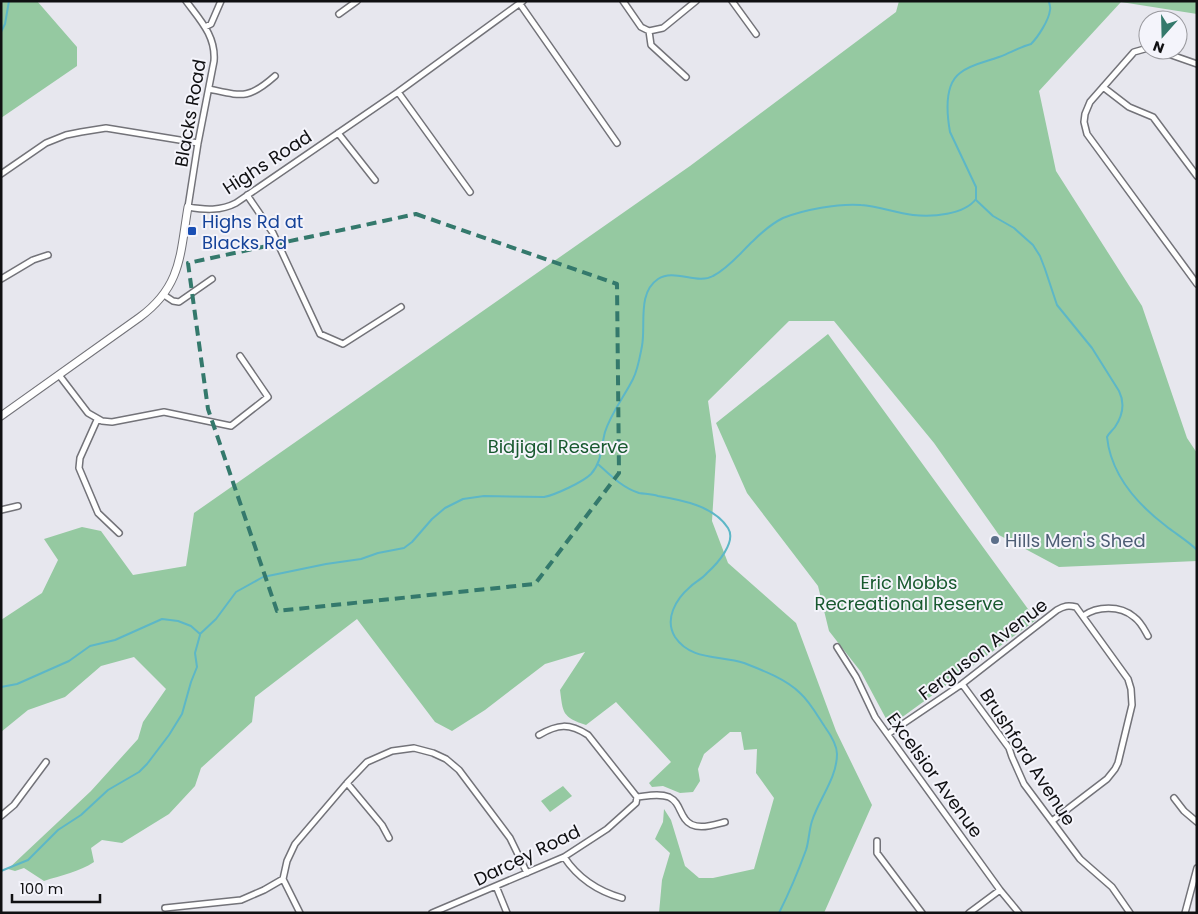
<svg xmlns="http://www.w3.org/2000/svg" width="1198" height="914" font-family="Poppins,sans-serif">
<rect width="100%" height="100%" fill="#e7e7ee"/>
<!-- green -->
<path fill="#95c9a1" d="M1 1H37L77 47V66L1 118Z
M899 1H1197V14L1121 2 1039 91 1056 171 1142 306 1187 438 1197 453V561L1059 567 999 535 934 443 834 321H789L708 401 716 456 712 521 728 563 796 623 836 731 872 805 824 913H659L662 880 670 853 655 839 663 822 664 809 671 820 685 866 699 878H713L754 869 774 798 756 773 757 749 744 750 741 732H730L704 754 698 769 700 781 693 792 680 793 663 786 652 787 649 783 671 762 616 702 586 725C562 717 563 713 560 690L585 652 545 664 485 710 452 731 435 722 357 619 255 697 252 722 201 768 195 786 169 814 122 843 102 840 91 848 94 862C79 872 62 875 44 881L24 868 15 871 8 869 91 791 138 739 143 722 166 689 134 657 101 666 65 697 28 710 1 732V620L42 593 58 560 44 539 82 527 101 531 133 575 186 566 194 513 690 166 896 12Z
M828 334 1036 620 890 726 861 672 829 631 818 586 747 493 716 423Z
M563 786 572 796 550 812 541 801Z"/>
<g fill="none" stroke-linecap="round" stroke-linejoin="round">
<!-- stream -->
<path stroke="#5db7c7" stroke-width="2" d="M1 32 5 24 9 1
M976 200 993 216 1014 228 1033 245 1040 256 1045 269 1057 305 1092 348 1119 391C1125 403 1123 415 1115 427 1112 431 1109 433 1107 437 1111 475 1137 504 1166 526 1176 534 1188 541 1197 550
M599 465C611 476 623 488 639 493 645 494 652 494 658 496 682 500 714 506 728 528 737 542 717 564 707 573 702 579 695 582 690 587 676 599 664 619 675 637 691 661 720 655 744 663 762 670 786 679 800 693 810 702 817 715 825 727 830 734 837 744 837 754 837 778 819 799 812 821 809 830 809 841 806 850 798 872 789 893 779 913
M1 687 17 684 69 661 90 646 115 640 162 619 178 621 191 626 200 634 216 619 236 592 263 577 326 564 361 559 378 553 404 548 412 542 432 519 445 508 463 499 484 496 544 497C555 495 583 482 591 474 602 462 601 447 605 432 611 413 624 397 633 379 638 369 640 356 642 346 646 325 637 293 658 279 674 268 697 285 713 276 729 268 741 252 753 241 761 233 773 223 783 218 803 210 839 203 861 205 878 206 895 213 913 215 932 217 964 215 976 199V187L950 132C947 115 944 85 960 73 971 64 986 62 999 57 1010 53 1020 47 1031 44 1038 37 1049 20 1050 10 1051 7 1049 4 1049 1
M1 871 28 860 58 830 81 815 108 790 139 772 147 764 169 735 182 714 191 682 197 667 195 653 200 635"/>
<!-- street casing -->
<g stroke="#737379" stroke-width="8">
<path id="street" d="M186 1C200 20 216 36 214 61L198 143 188 207C205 210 221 211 236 203L398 92 523 1
M623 1 641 27 649 31 663 28 696 1
M732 1 756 34
M520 4 617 143
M339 14 357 1
M205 27 211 24 221 1
M649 31 651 45 686 77
M1148 48 1134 52 1090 102 1085 114 1084 122 1087 134 1197 284
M1157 50 1197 64
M1103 87 1129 107 1153 117 1197 176
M209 89C242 96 248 100 275 76
M398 92 470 192
M338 133 375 180
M1 174 46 143 66 135 81 132 106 128 198 143
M247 195 273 233 320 334 343 344 401 307
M1 279 33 260 48 255
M164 295 173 301 179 302 212 279
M59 375 88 413 102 421 112 422 164 412 231 426 268 397 240 356
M97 420 80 458 79 468 98 513 119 533
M1 510 18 506
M1083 616C1097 606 1120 605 1134 617 1141 622 1144 629 1148 636
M837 647 856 677 875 717 1000 890 1019 913
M962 684 1009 748 1012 757 1024 784 1080 859 1112 887 1130 913
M888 734 962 684 1057 610C1064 606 1068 605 1076 607L1128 679 1131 689 1132 705 1118 763 1115 769 1107 779 1052 821
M347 783 382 825 389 838
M637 797C647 796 659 793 669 797 679 802 679 811 685 819 694 832 713 825 725 822
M1174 798 1184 811 1197 822
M1 816 14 805 46 762
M877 841V853L922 913
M564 857C578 878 597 891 622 898
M496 886 507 913
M165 908 241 900 264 890 283 879
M300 913 283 879 287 861 295 844 347 783 367 762 392 751 414 748 433 753 446 759 459 770 510 838 527 873
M432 913 564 857 607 829 636 803 637 797 588 735C569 723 558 724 539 735
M969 913 1000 890
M1185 913 1197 868"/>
</g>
<!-- secondary casing -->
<g stroke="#737379" stroke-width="9">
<path id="secondary" d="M1 416 140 317C182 286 180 254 188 207"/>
</g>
<!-- street -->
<use href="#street" stroke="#fff" stroke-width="5"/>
<!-- secondary -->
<use href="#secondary" stroke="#fff" stroke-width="7"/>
</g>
<!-- marked area -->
<path fill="none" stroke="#34796c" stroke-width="4" stroke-dasharray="10 6" stroke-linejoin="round" d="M416 214 617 284 619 473 535 584 277 611 208 409 188 263Z"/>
<!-- markers -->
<rect fill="#1a4fb4" stroke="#f4f4fb" stroke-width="2" x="187" y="226" width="10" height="10" rx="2.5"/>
<circle fill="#5c6f8a" stroke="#f4f4fb" stroke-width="2" cx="995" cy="540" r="5"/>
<g text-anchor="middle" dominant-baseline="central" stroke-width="4" stroke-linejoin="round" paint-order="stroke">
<!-- street labels -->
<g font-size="18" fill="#101012" stroke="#f4f4fb">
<text transform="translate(190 113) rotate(-80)">Blacks Road</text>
<text transform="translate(267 162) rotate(-33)">Highs Road</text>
<text transform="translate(983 649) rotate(-37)">Ferguson Avenue</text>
<text transform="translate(1028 757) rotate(57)">Brushford Avenue</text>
<text transform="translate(935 775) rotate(54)">Excelsior Avenue</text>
<text transform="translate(527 855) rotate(-26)">Darcey Road</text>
</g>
<!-- transit labels -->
<g font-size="18" fill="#164399" stroke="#f4f4fb" text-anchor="start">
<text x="202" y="221">Highs Rd at<tspan x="202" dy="21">Blacks Rd</tspan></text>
</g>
<!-- park labels -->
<g font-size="18" fill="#18592f" stroke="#f4f4fb">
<text x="558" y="446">Bidjigal Reserve</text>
<text x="909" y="582">Eric Mobbs<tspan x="909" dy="21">Recreational Reserve</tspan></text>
</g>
<!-- service labels -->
<g font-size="18" fill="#4e5e75" stroke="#f4f4fb" text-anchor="start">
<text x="1005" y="540">Hills Men's Shed</text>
</g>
</g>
<!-- border -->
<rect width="1198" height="914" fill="none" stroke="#101012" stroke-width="5"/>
<!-- north arrow -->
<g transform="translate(1163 35) rotate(200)"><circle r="24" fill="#f4f4fb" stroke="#99999e"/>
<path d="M0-4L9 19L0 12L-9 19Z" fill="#34796c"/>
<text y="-8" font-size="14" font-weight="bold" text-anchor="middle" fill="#101012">N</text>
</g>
<!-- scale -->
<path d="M12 894v8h88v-8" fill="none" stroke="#101012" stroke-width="2.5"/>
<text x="20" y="894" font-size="15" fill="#101012" stroke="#f4f4fb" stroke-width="4" paint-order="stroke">100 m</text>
</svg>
